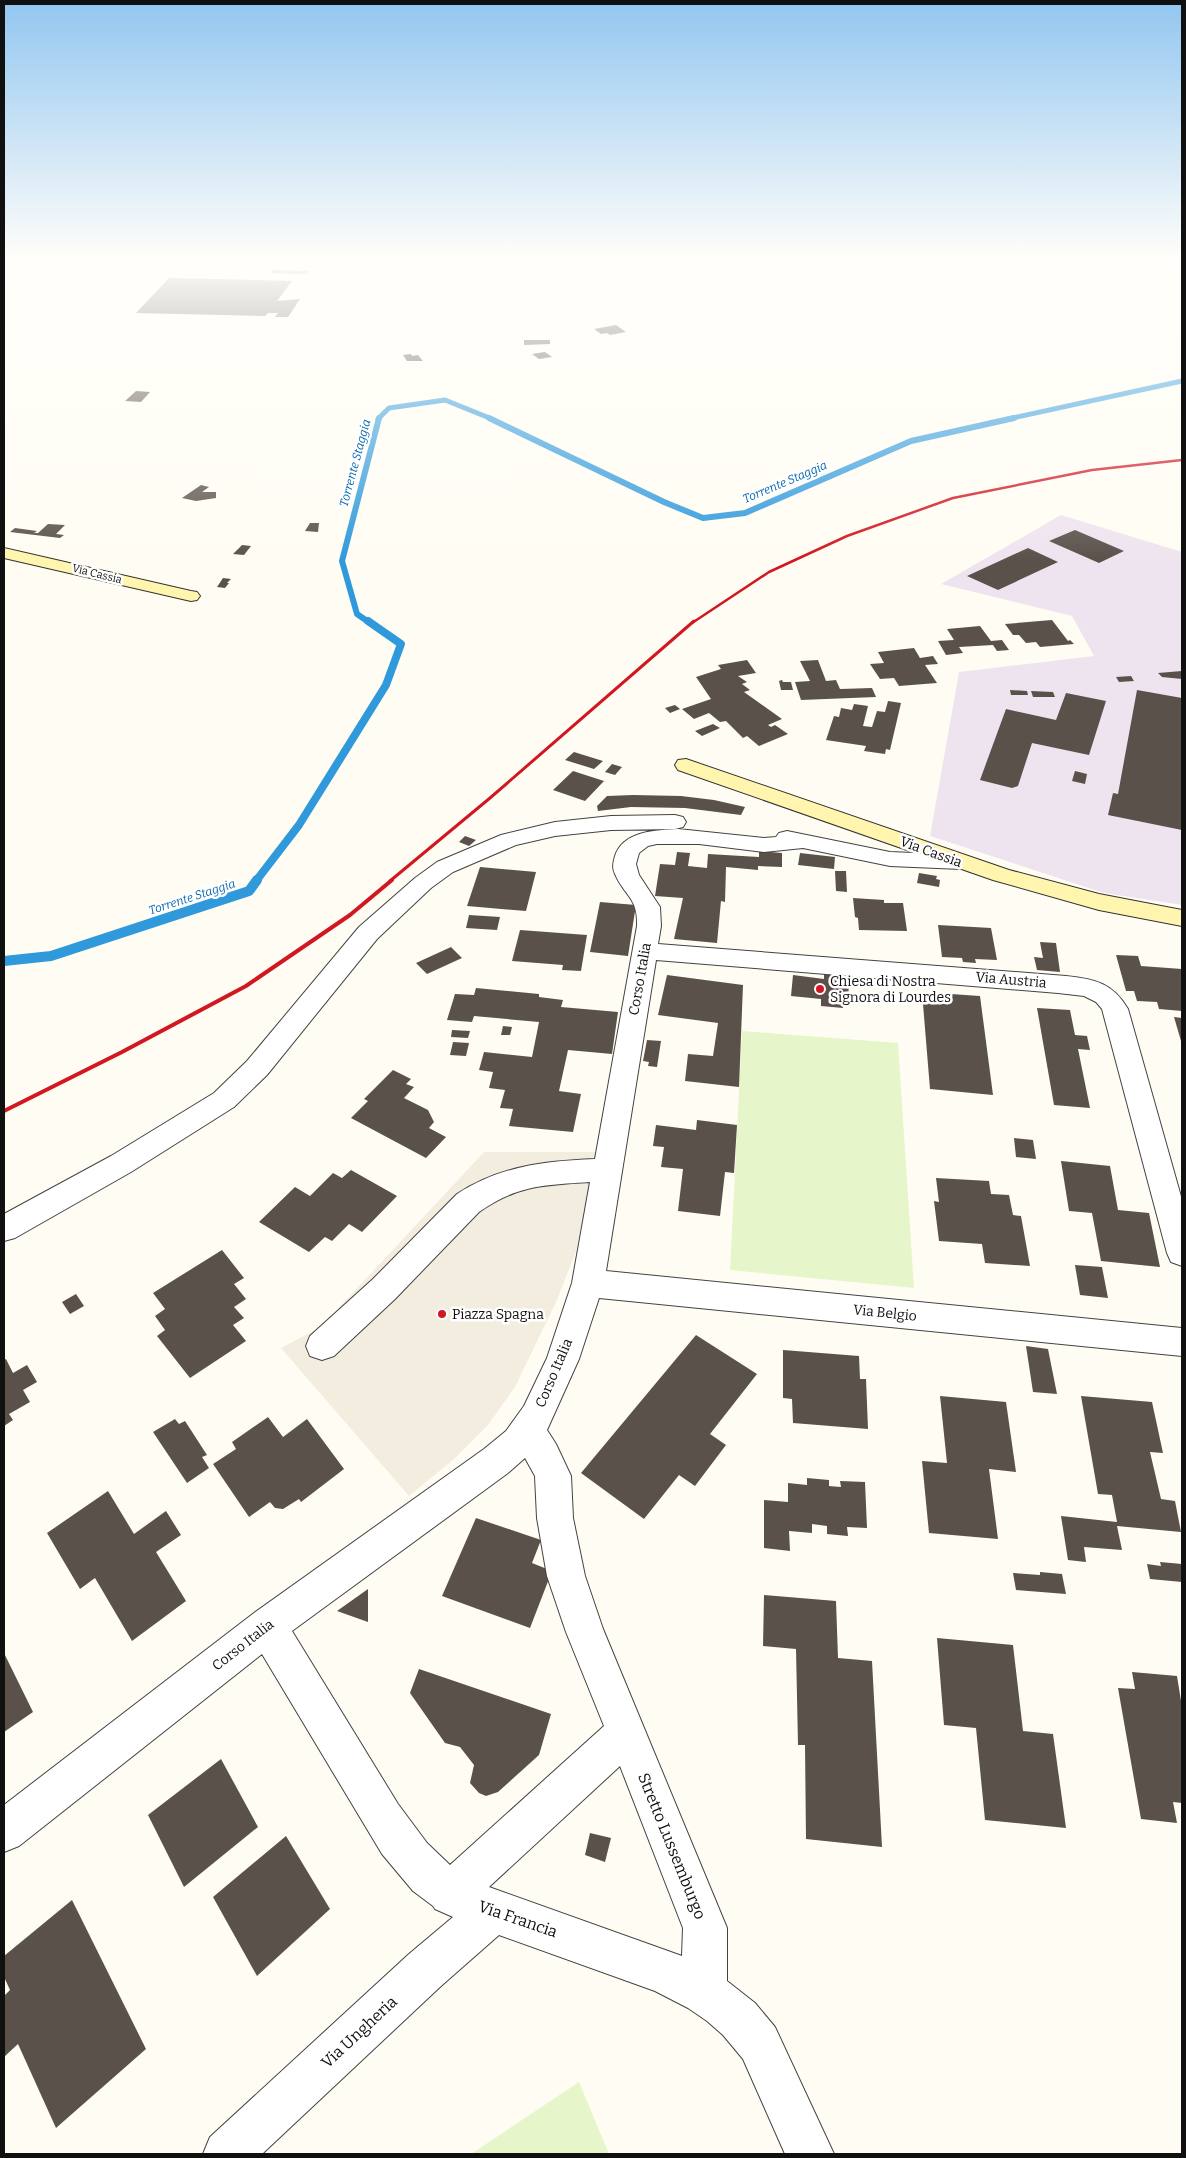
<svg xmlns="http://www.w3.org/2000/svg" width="1186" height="2158" font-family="Bitter,serif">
<rect width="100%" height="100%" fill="#fffdf3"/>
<!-- industrial -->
<path fill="#eee4ef" d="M1061 515 1182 552V905L1104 893 930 836 959 672 1094 656 1072 616 941 584Z"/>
<!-- pitch -->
<path fill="#e6f5ca" d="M742 1031 898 1043 914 1288 730 1270Z
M579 2082 609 2154H471Z"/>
<!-- plaza -->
<path fill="#f2eddf" d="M484 1152H597L576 1251 557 1300 515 1387 488 1425 453 1460 409 1496 281 1348 321 1327Z"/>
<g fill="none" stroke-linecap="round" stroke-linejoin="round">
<!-- stream-far3 -->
<path stroke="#3099dc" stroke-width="5" d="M378 419 389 408 445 400 492 419
M1008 419 1182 381"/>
<!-- stream-far2 -->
<path stroke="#3099dc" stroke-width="6" d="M489 418 664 502 703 518 745 513 911 441 1014 418
M370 623 357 614 342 561 379 418"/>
<!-- stream-far1 -->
<path stroke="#3099dc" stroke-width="8" d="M256 881 299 825 386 685 401 644 368 621"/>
<!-- stream -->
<path stroke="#3099dc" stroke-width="10" d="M4 961 51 956 249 891 257 880"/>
</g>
<!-- building -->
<path fill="#5a514b" d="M273 270 309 271 306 274 270 273Z
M169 278 292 281 277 301 300 299 288 317H275L278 313H268L265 316 136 313Z
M616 325 626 332 610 335 607 333 601 334 594 329Z
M524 340H550V344L524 345Z
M545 352 552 357 539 359 532 354Z
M411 354 412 356 418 355 423 361H407L403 355Z
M136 391 150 392 141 402 125 401Z
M201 485 209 487 202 492H216V498L196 501 182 498Z
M310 523H319L318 532 305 531Z
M48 524 65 525 56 534 64 535 60 538 10 532 15 528 37 531 34 533H38Z
M1075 530 1124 551 1099 563 1049 541Z
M242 545 251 546 244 555 233 554Z
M1028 548 1058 562 998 590 967 576Z
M223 578 231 579 227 583H229L225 588 217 587Z
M1052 620 1068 641 1070 640 1074 644 1040 647 1036 642 1026 643 1019 635H1013L1005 624Z
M980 626 991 641 1002 640 1009 650 997 651 993 645 959 647 963 653 946 655 938 641 954 640 947 629Z
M914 648 920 658 933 656 938 664 925 665 937 683 899 686 894 678 880 679 870 664 884 663 878 652Z
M747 660 756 673 738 676 747 682 742 684 750 690 744 692 782 719 768 725 771 727 775 725 788 734 759 746 747 736 743 738 726 721 720 722 709 713 694 719 682 709 711 699 696 677 721 669 718 665Z
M818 660 826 681 836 680 840 689 872 688 876 697 801 700 795 682 810 681 800 661Z
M1182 671V679L1162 677 1158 673Z
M1131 676 1134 681 1119 682 1116 677Z
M782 680 783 682H791L793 690H781L779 681Z
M1010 690 1027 691 1028 695H1011Z
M1137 690 1182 698V830L1108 815 1113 793 1118 794Z
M1031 691 1053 692 1055 697H1033Z
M1066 693 1106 701 1089 755 1032 743 1018 786 1012 788 980 780 1006 709 1056 720Z
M888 701 901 703 890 750 886 749 885 754 864 751 866 746 826 740 834 716 839 717 841 708 852 710 854 704 868 706 863 726 872 727 877 711 885 712Z
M675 705 680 709 670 713 665 708Z
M713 724 720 728 702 736 695 731Z
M574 752 603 761 594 769 565 760Z
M612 764 622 767 615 775 605 772Z
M573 771 604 781 585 801 553 790Z
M1075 771 1087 774 1085 784 1072 781Z
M633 795 681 796 714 800 745 807 741 815 685 808 631 807 598 811 597 806 607 796Z
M465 836 476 840 469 846 459 842Z
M759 851 782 853V867L758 866V870L726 867 725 902 721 901 717 943 674 939 683 898 655 896 660 864 675 865 677 852 690 853 688 866 707 868 708 854 759 857Z
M800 853 835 857 834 869 798 865Z
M480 867 536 872 526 911 467 906Z
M835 871H846L847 892 836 891Z
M919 873 937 876 936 879 940 880 939 887 917 883Z
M853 898 884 900V903H903L907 931 859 930 858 918 855 917Z
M600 902 636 905 628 956 590 952Z
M469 915 500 917 497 930 466 928Z
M938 925 991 928 997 960 975 959 976 963 963 962 962 958 942 957Z
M520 930 587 935 581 971 562 970 563 965 512 961Z
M1040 942 1056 943 1060 972 1037 970 1034 957 1043 958Z
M451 947 462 958 427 974 416 963Z
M1116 955 1138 956 1141 966 1182 969V1011L1159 1009 1157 1002 1137 1001 1134 991H1126Z
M824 973 845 976V981H849L848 1002H843V1008L821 1006V999L791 996 793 975 824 979Z
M667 975 743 985 739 1087 685 1081 688 1054 713 1056 718 1023 658 1015Z
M476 988 539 994V997L563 1000 561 1007 618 1012 612 1054 568 1050 559 1091 581 1094 573 1132 509 1126 513 1109 500 1108 505 1090 489 1088 493 1072 479 1070 484 1052 532 1057 539 1022 474 1016 472 1022 447 1020 455 994 474 995Z
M922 992 980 996 993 1095 930 1089Z
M1037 1008 1070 1010 1075 1035 1087 1036 1090 1050 1078 1049 1090 1108 1054 1105Z
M1174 1017 1182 1018V1041H1181Z
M503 1026 512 1027 510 1035H501Z
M452 1030 470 1031 468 1038 451 1037Z
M647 1040 661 1041 657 1067 648 1066 649 1062 643 1061Z
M453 1042 469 1043 466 1056 450 1055Z
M393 1070 411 1079 406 1084 414 1087 404 1098 428 1110 434 1122 429 1128 446 1137 426 1158 351 1118 368 1101 364 1099Z
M697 1120 737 1125 734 1173 725 1172 720 1216 678 1211 683 1169 661 1167 664 1147 653 1146 656 1125 696 1130Z
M1014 1138 1033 1140 1036 1159 1016 1157Z
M1061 1161 1110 1166 1118 1210 1149 1213 1160 1267 1101 1261 1092 1213 1069 1211Z
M351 1170 397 1196 362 1232 349 1224 332 1241 325 1237 309 1252 259 1222 295 1187 310 1196 333 1173 342 1178Z
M936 1178 989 1181 991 1194 1009 1195 1013 1215 1021 1216 1030 1266 985 1263 982 1244 939 1241 934 1201 939 1202Z
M222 1250 244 1278 234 1284 246 1299 234 1307 244 1318 233 1325 246 1341 190 1378 157 1336 165 1330 155 1316 165 1309 153 1293Z
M1075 1265 1102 1267 1108 1298 1080 1295Z
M76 1294 84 1306 70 1314 62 1302Z
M696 1335 757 1374 710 1434 726 1445 695 1486 679 1475 644 1519 581 1473Z
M1026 1346 1048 1349 1057 1394 1033 1392Z
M783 1350 859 1356 860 1379H866L868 1429 793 1423 792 1399 783 1398Z
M6 1359 13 1373 27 1365 37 1382 23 1390 30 1402 9 1414 13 1420 4 1426V1360Z
M940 1396 1006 1402 1016 1472 989 1469 998 1539 929 1533 922 1461 947 1463Z
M1081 1396 1152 1402 1163 1453 1150 1452 1161 1499 1175 1501 1181 1532 1117 1526 1122 1550 1084 1547 1086 1562 1068 1560 1061 1516 1117 1522 1112 1495 1098 1494Z
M268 1417 283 1437 307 1419 344 1469 301 1502 299 1499 283 1509 275 1508 270 1502 249 1517 213 1464 236 1449 232 1442Z
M175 1419 179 1424 185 1421 207 1455 202 1457 209 1468 187 1483 153 1432Z
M807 1478 829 1480V1486L841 1487 840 1481 865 1482 867 1528 847 1527 848 1536 827 1534V1526L812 1524V1533L789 1531 790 1551 764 1548V1500L788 1502V1483L807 1485Z
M108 1491 134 1534 166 1511 181 1535 156 1552 186 1601 132 1641 95 1578 80 1589 47 1533Z
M476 1518 541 1540 532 1563 552 1571 530 1628 442 1596Z
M1160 1562 1182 1564V1582L1150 1579 1147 1564 1161 1566Z
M1040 1572 1062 1574 1066 1594 1016 1590 1013 1573 1040 1575Z
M368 1589V1622L337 1611Z
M764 1595 836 1601 838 1658 872 1661 882 1847 806 1839 805 1745H798L796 1649 763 1646Z
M937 1638 1013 1645 1023 1731 1053 1734 1066 1828 985 1820 976 1728 944 1725Z
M4 1653 33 1712 4 1732Z
M419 1669 551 1714 539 1755 498 1792 486 1796 479 1793 470 1783 474 1765 460 1747 445 1743 410 1693Z
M1132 1672 1177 1676 1182 1707V1803L1173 1802 1177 1823 1141 1819 1118 1688 1135 1689Z
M221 1759 258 1827 184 1887 148 1815Z
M590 1833 611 1838 605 1862 585 1855Z
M286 1836 330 1909 257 1976 213 1897Z
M72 1900 146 2049 56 2128 18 2044 4 2057V1996L10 1990 4 1977V1956Z"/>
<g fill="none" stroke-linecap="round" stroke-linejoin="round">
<!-- street casing -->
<g stroke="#434343" stroke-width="2">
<path id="street" d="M675 815 683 817 686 822 683 827 675 829 611 830 555 836 516 845 453 872 431 888 377 939 267 1075 234 1107 131 1172 15 1238 4 1241V1214L111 1156 214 1093 247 1061 359 927 415 878 437 862 501 835 555 822 611 816Z
M678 829 764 838 776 837 779 833 787 831 890 852 961 855 969 857 973 862 969 867 961 869 890 866 803 848 764 852 699 844H657L648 846 639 853 636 864 639 875 660 907 661 926 658 944 1066 976C1095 979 1113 983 1128 1009L1182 1200V1266L1171 1262 1167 1253 1102 1009 1096 1002 1084 996 1058 993 656 960 606 1271 1182 1328V1356L599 1298 579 1359 547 1430 556 1444 571 1476 573 1518 585 1576 603 1629 727 1928V1981L755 2003 775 2027 834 2154H785L743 2059 723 2035 707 2021 688 2008 655 1991 499 1935 441 1986 262 2154H203L210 2137 409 1954 453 1917 435 1909 433 1906 413 1891 382 1854 262 1654 19 1846 4 1852V1805L254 1613 484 1449 506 1431 524 1406 547 1358 572 1283 590 1182C545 1185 517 1185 479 1212L395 1299 334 1356 322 1360 310 1356 306 1346 310 1336 373 1279 457 1194C500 1166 545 1161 595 1159L637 926C638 897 625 897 615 874 612 868 613 863 615 856 623 831 656 830 678 829ZM525 1458 535 1476 537 1518 547 1576 566 1632 604 1726 450 1865 427 1843 398 1804 292 1631 508 1473ZM620 1766 683 1928 682 1956 489 1887Z"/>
</g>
<!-- secondary casing -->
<g stroke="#323232" stroke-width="2">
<path id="secondary" d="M4 548 191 591 197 592 200 596 197 600 191 601 4 558Z
M686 759 1009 870 1099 894 1182 910V926L1099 910 993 880 678 770 675 765 678 760Z"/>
</g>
<!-- street -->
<use href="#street" fill="#fff" fill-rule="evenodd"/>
<!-- secondary -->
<use href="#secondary" fill="#fff5ae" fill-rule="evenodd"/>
<!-- rail-far2 -->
<path stroke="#d11721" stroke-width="2.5" d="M692 623 769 572 847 536 953 498 1092 470 1182 460"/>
<!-- rail-far1 -->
<path stroke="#d11721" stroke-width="3" d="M390 881 490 798 694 621"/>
<!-- rail -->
<path stroke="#d11721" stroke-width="4" d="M4 1111 122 1052 246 986 350 915 392 880"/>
</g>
<!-- sky -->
<linearGradient id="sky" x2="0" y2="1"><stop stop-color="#92c6f0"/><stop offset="0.46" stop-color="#fffefa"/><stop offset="1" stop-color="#fffefa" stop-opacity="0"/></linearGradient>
<rect width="1186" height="561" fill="url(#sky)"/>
<!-- markers -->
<g fill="#d11721" stroke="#fff" stroke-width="2">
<circle cx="820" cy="989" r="5"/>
<circle cx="442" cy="1314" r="5"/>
</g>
<g text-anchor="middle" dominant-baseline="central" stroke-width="5" stroke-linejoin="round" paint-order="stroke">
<!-- far-street labels -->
<g font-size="11" fill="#101010" stroke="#fff">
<text transform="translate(97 574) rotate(14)">Via Cassia</text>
</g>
<!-- far-water labels -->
<g font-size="12" font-style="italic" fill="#0a69b1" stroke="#fff">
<text transform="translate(355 463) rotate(-75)">Torrente Staggia</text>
<text transform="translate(785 482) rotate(-23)">Torrente Staggia</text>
<text transform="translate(192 897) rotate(-18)">Torrente Staggia</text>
</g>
<!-- street labels -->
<g font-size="14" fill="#101010" stroke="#fff">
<text transform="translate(931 852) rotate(20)">Via Cassia</text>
<text transform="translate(640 979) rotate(-80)">Corso Italia</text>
<text transform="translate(1011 980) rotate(5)">Via Austria</text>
<text transform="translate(885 1313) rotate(6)">Via Belgio</text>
<text transform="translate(554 1373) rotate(-67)">Corso Italia</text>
<text transform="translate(243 1645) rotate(-38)">Corso Italia</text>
</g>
<!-- poi labels -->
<g font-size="14" fill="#101010" stroke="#fff" text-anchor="start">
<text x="830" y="981">Chiesa di Nostra<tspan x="830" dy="16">Signora di Lourdes</tspan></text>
<text x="452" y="1314">Piazza Spagna</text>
</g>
<!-- near-street labels -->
<g font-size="16" fill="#101010" stroke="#fff">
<text transform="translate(672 1846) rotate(68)">Stretto Lussemburgo</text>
<text transform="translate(518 1919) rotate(19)">Via Francia</text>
<text transform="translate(359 2032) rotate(-43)">Via Ungheria</text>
</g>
</g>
<!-- border -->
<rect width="1186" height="2158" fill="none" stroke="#101010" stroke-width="10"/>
</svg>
